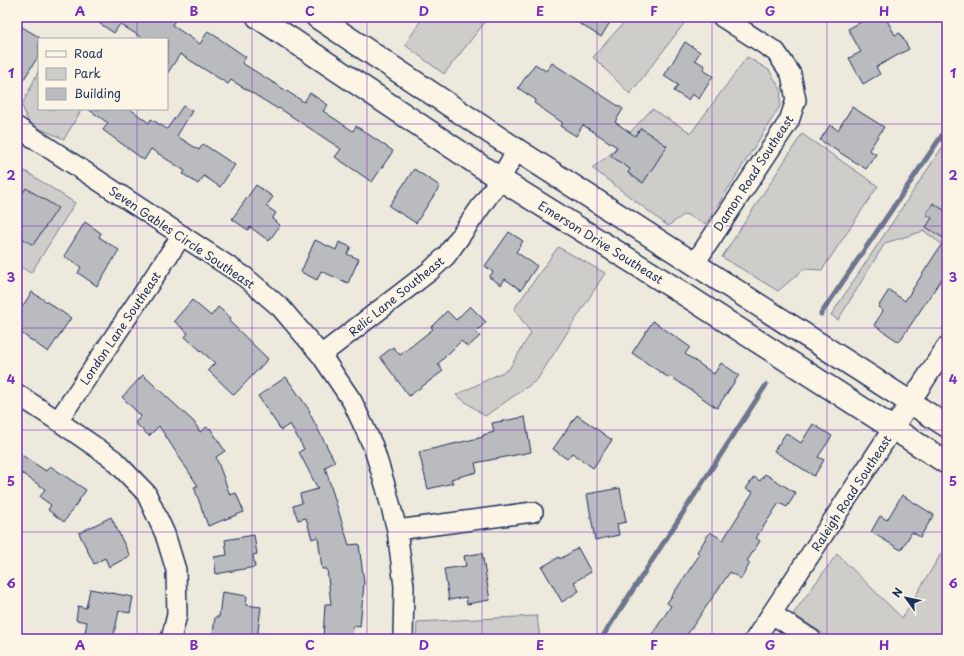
<svg xmlns="http://www.w3.org/2000/svg" width="964" height="656" font-family="'Playpen Sans',sans-serif">
<rect width="100%" height="100%" fill="#eee9dd"/>
<filter id="ink" filterUnits="userSpaceOnUse"><feTurbulence type="fractalNoise" baseFrequency=".025" numOctaves="2"/><feDisplacementMap in="SourceGraphic" scale="8" xChannelSelector="R" yChannelSelector="G"/><feConvolveMatrix kernelMatrix="1 2 1 2 8 2 1 2 1" color-interpolation-filters="sRGB"/></filter>
<g filter="url(#ink)">
<!-- green -->
<path fill="#cfcdca" stroke="#757e94" d="M423 17H489L444 74 405 45Z
M629 17H689L630 94 593 57Z
M747 57 769 70 781 90 780 106 706 224 685 214 668 226 592 168 608 156 652 109 691 133Z
M39 70V109H82L64 139 29 124 22 105Z
M802 134 878 186 822 270 804 269 778 291 722 257Z
M947 140V248L924 231 885 243 838 320 831 315Z
M25 171 75 203 31 273 17 265V187Z
M558 247 605 273 537 380 485 416 456 395 509 369 531 333 514 309Z
M947 544V639H831L793 614 837 554 902 618Z
M537 616 540 639H416L417 622Z"/>
<g fill="none" stroke-linecap="round" stroke-linejoin="round">
<!-- stream -->
<path stroke="#6c778f" stroke-width="5" d="M821 314 947 128
M601 639 766 385"/>
</g>
<!-- building -->
<path fill="#babbbe" stroke="#1b2f5e" d="M90 17H177L172 25 200 44 208 31 246 57 242 63 304 102 310 93 328 105 323 111 353 131 356 126 393 151 372 182 335 157 341 149 279 108 278 109 231 80 228 84 180 54 167 74V39H144L120 24 114 33Z
M569 17H613L601 37Z
M870 17H885L895 35 900 33 909 49 876 67 880 74 863 84 849 58 861 52 848 29Z
M17 24 39 37V55L17 90Z
M685 42 700 52 695 60 705 66 703 70 713 76 699 99 692 94 688 100 674 91 678 85 664 76Z
M552 63 623 109 615 122 635 136 641 128 667 146 643 183 628 173 630 169 611 156 617 147 583 125 576 136 560 126 563 123 534 103 536 100 518 88 535 64 546 71Z
M183 106 192 111 177 136 199 150 203 144 235 165 220 187 204 176 198 184 183 174 185 171 151 149 144 160 103 130 108 123 88 109H130L149 123 151 119 167 129Z
M852 107 884 127 869 150 876 154 866 169 820 140 830 125 838 130Z
M414 169 440 186 416 223 389 206Z
M256 185 273 197 266 206 276 213 272 219 280 225 269 241 250 227 248 230 232 219Z
M26 188 58 208 33 245 17 235V202Z
M933 203 947 212V271L899 342 874 325 883 311 878 307 889 290 905 301 945 239 926 227 932 218 926 214Z
M85 222 101 233 99 237 119 250 97 286 78 273 81 267 64 256Z
M509 232 523 241 516 252 537 266 521 290 505 279 501 285 489 277 493 272 485 266Z
M315 240 336 250 339 242 351 247 347 254 359 259 348 283 321 271 317 280 301 272Z
M32 292 71 318 48 352 17 330V314Z
M192 300 211 316 218 307 231 318 229 321 268 359 234 395 208 370 215 363 185 337 188 333 174 321Z
M470 306 486 322 476 332 480 336 468 347 461 341 438 364 443 371 409 396 380 357 393 347 400 355 433 329 431 327 447 311 456 320Z
M653 321 690 347 685 354 714 374 721 363 739 375 717 408 670 376 669 378 632 353Z
M143 375 194 422 200 432 207 427 209 429 210 428 225 451 216 457 230 495 236 493 244 512 208 526 194 487 198 486 159 426 149 436 135 423 141 416 122 397Z
M286 377 310 411 309 412 335 462 325 467 349 545 359 544 364 583 360 627 353 626 352 639 323 638 325 604H331L327 569H322L318 537 312 539 306 518 298 520 293 506 302 503 300 494 318 489 299 452 304 449 290 424 281 430 258 396Z
M577 415 612 440 593 468 572 453 567 459 553 449Z
M525 417 531 452 475 463 477 472 451 479 453 483 428 489 419 452 483 437V435L494 432 492 423Z
M813 424 832 436 818 457 824 460 814 476 774 451 786 433 801 443Z
M17 452 46 471 50 466 86 490 64 522 48 510 51 505 40 497 45 489 17 470Z
M765 474 796 493 787 507 779 503 756 538 760 541 747 561 750 563 741 579 730 572 684 639H649L671 606 667 603 700 554 697 552 710 532 723 540 753 492 746 489 754 477 760 481Z
M620 488 626 522 617 524 619 535 595 540 587 494Z
M902 495 934 515 920 537 912 532 901 550 871 532 880 516 887 520Z
M111 517 130 556 109 567 105 558 94 564 79 533Z
M254 535 257 554 253 555 255 567 216 574 214 557 227 555 225 540Z
M578 548 591 572 574 582 579 591 562 602 542 567 559 557 560 559Z
M482 553 490 600 467 604 466 597 449 600 444 569 466 566 464 556Z
M90 589 133 597 130 613 119 611 113 639H92L84 638 87 622 76 620 78 606 86 608Z
M222 592 247 596 246 605 261 607 257 639 213 634 215 617H219Z"/>
<g fill="none" stroke-linecap="round" stroke-linejoin="round">
<!-- street casing -->
<g stroke="#1b2f5e" stroke-width="22">
<path id="street" d="M17 127 245 277 281 308 321 355 352 401 373 446 386 488 397 530 404 586 403 639
M695 263 789 121 796 100 791 74 776 52 722 17
M321 355 430 271 446 256 459 238 500 179 517 150
M17 394 58 421 113 459 146 493 165 534 176 570 177 615 171 639
M58 421 182 235
M397 530 533 512
M772 614 811 639
M755 639 947 346"/>
</g>
<!-- secondary casing -->
<g stroke="#1b2f5e" stroke-width="25">
<path id="secondary" d="M258 17 500 179 684 294 947 463
M317 17 517 150 947 426"/>
</g>
<!-- street -->
<use href="#street" stroke="#fcf5e5" stroke-width="19"/>
<!-- secondary -->
<use href="#secondary" stroke="#fcf5e5" stroke-width="22"/>
</g>
</g>
<!-- grid -->
<path fill="none" stroke="#7b2cbf" stroke-width="1" stroke-opacity="0.55" d="M137 17V39M252 17V639M367 17V639M482 17V639M597 17V639M712 17V639M827 17V639M137 109V639M17 124H947M17 226H947M17 328H947M17 430H947M17 532H947"/>
<g text-anchor="middle" dominant-baseline="central" stroke-width="4" stroke-linejoin="round" paint-order="stroke">
<!-- street labels -->
<g font-size="12" fill="#1b2f5e" stroke="#fcf5e5">
<text transform="translate(753 173) rotate(-57)">Damon Road Southeast</text>
<text transform="translate(182 237) rotate(34)">Seven Gables Circle Southeast</text>
<text transform="translate(601 242) rotate(32)">Emerson Drive Southeast</text>
<text transform="translate(396 296) rotate(-39)">Relic Lane Southeast</text>
<text transform="translate(120 328) rotate(-56)">London Lane Southeast</text>
<text transform="translate(851 493) rotate(-57)">Raleigh Road Southeast</text>
</g>
</g>
<!-- margin -->
<rect width="964" height="656" fill="none" stroke="#fcf5e5" stroke-width="44"/>
<!-- legend -->
<rect x="38" y="38" width="130" height="72" fill="#fcf5e5" stroke="#a2a6af"/>
<rect x="46" y="51" width="20" height="6" fill="#fcf5e5" stroke="#a2a6af"/>
<text x="74" y="58" font-size="12" fill="#1b2f5e">Road</text>
<rect x="46" y="68" width="20" height="12" fill="#cfcdca" stroke="#a2a6af"/>
<text x="74" y="78" font-size="12" fill="#1b2f5e">Park</text>
<rect x="46" y="88" width="20" height="12" fill="#babbbe" stroke="#a2a6af"/>
<text x="74" y="98" font-size="12" fill="#1b2f5e">Building</text>
<!-- north arrow -->
<g transform="translate(906 598) rotate(303)" stroke="#fcf5e5" stroke-width="3" paint-order="stroke">
<path d="M0-3L7 15L0 10L-7 15Z" fill="#1b2f5e"/>
<text y="-6" font-size="11" font-weight="bold" text-anchor="middle" fill="#1b2f5e">N</text>
</g>
<rect x="22" y="22" width="920" height="612" fill="none" stroke="#7b2cbf" stroke-width="1.5"/>
<g font-size="13" text-anchor="middle" font-weight="bold" fill="#7b2cbf">
<text x="80" y="16">A</text>
<text x="194" y="16">B</text>
<text x="310" y="16">C</text>
<text x="424" y="16">D</text>
<text x="540" y="16">E</text>
<text x="654" y="16">F</text>
<text x="770" y="16">G</text>
<text x="884" y="16">H</text>
<text x="11" y="78">1</text>
<text x="953" y="78">1</text>
<text x="11" y="180">2</text>
<text x="953" y="180">2</text>
<text x="11" y="282">3</text>
<text x="953" y="282">3</text>
<text x="11" y="384">4</text>
<text x="953" y="384">4</text>
<text x="11" y="486">5</text>
<text x="953" y="486">5</text>
<text x="11" y="588">6</text>
<text x="953" y="588">6</text>
<text x="80" y="650">A</text>
<text x="194" y="650">B</text>
<text x="310" y="650">C</text>
<text x="424" y="650">D</text>
<text x="540" y="650">E</text>
<text x="654" y="650">F</text>
<text x="770" y="650">G</text>
<text x="884" y="650">H</text>
</g>
</svg>
